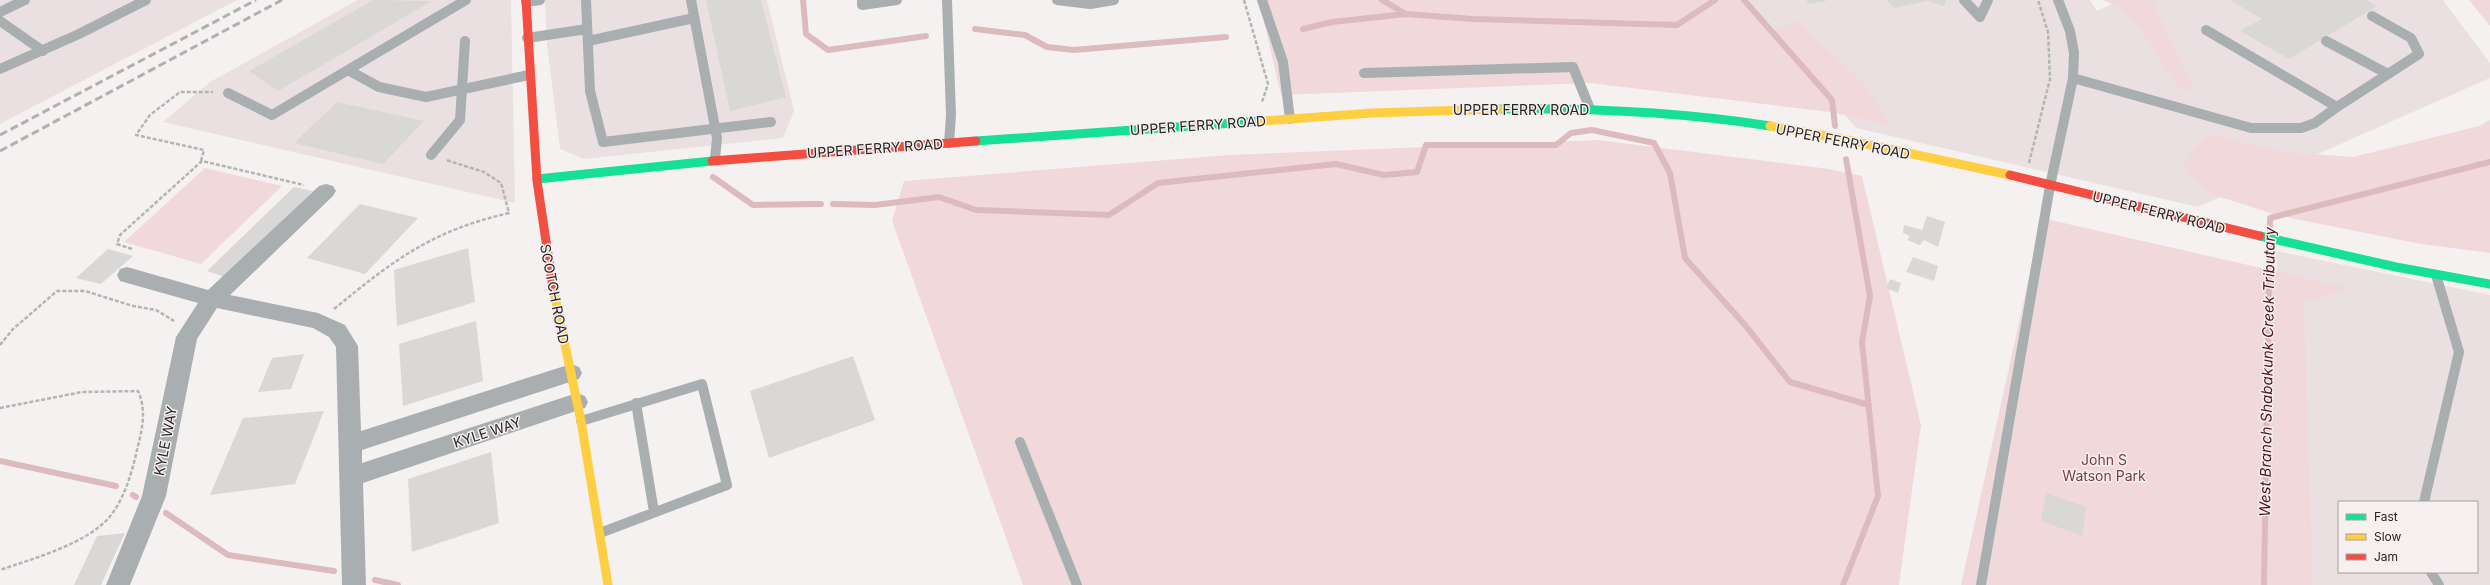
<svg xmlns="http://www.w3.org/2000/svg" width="2490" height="585" font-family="Inter,sans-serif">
<rect width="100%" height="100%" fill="#f6f1f1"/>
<!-- built -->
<path fill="#ebe0e1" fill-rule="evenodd" d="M0 0H237L0 124Z
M358 0H511L515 203 163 122 210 82Z
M545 0H767L794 111 783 138 584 159 560 149 547 45Z
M1729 0H2090L2097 11 2121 0H2443L2490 63V78L2198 207 1856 128 1832 100Z
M2276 251 2490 295V585H2291ZM2339 502H2477V572H2339Z"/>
<!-- green -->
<path fill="#f1d9db" d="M1259 0H1744L1770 32 1799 21 1867 87 1891 125 1830 112 1590 83 1281 95Z
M2102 0H2152L2195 91 2179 88C2161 62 2133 8 2102 0Z
M2469 0H2490V26Z
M2490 120V253L2421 244 2280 216 2211 194 2194 181 2186 171 2184 162 2194 147 2209 134 2282 152 2353 157 2479 126Z
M1598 140 1829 169 1862 176 1921 425 1899 585H1023L892 221 904 181 1229 155Z
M205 168 282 186 201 264 124 242Z
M2042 218 2349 288 2304 302 2313 585H1961Z"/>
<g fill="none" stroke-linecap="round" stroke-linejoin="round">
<!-- stream -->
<path stroke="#dcbabd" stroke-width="6" d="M803 0 806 34 828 50 926 36
M1382 0 1406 14 1473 19 1677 25 1715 0
M1744 0 1832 100 1835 126
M975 29 1025 35 1047 47 1074 50 1226 37
M1303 29 1332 22 1406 14
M713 177 753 205 821 204
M833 204 875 205 939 197 976 210 1109 215 1158 183 1336 164 1384 175 1417 172 1426 145H1556L1571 133 1592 130 1654 143 1670 173 1685 258 1745 325 1790 382 1869 405
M0 461 116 486
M133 495 136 497
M166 513 228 555 334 571
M375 580 398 585
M1843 585 1878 496 1862 342 1870 296 1846 159
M2264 585 2270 218 2490 162"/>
</g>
<!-- building -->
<path fill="#dad7d7" d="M373 0 432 1 278 91 249 71Z
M706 0H761L786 97 730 111Z
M1806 0H1826V1L1809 4Z
M1886 0H1946L1944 6 1927 1 1894 8Z
M2230 0H2366L2377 6 2289 59 2240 31 2262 19Z
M337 102 424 121 383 164 294 143Z
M294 187 313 191 225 277 207 271Z
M360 204 418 218 365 274 307 258Z
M1927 216 1945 222 1938 247 1924 240 1920 245 1907 240 1910 236 1903 233 1904 225 1922 230Z
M468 248 475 302 397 326 394 270Z
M108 249 133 256 101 284 76 278Z
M1913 257 1938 266 1934 281 1906 272Z
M1890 279 1901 283 1898 293 1886 288Z
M476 321 483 381 403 406 399 344Z
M304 354 291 389 258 392 272 358Z
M853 356 875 420 769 458 750 391Z
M324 411 295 484 210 495 243 418Z
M491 452 499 523 412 552 408 479Z
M2046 493 2086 507 2082 536 2041 521Z
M125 533 101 585H74L97 536Z"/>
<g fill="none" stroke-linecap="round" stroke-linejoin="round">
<!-- path -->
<path stroke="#b3b5b5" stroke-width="2.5" stroke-dasharray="4 2" stroke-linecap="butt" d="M1244 0 1268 84 1262 102
M201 161 204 150 136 135 150 115 180 92H213
M2029 163 2050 79 2048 32 2038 0
M132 249 117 244 120 235 202 161 304 185
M334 309C394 260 431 231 509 213L501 183 484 172 446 160
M0 345 13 329 57 291H85L133 306 156 310 174 321
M0 408 82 392 138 391C147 411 142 430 137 450 132 472 125 497 111 515 90 543 32 559 0 570"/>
<!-- lane -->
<path stroke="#a9afb0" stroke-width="10" d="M586 0 590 91 603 142 771 122
M691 0 717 138 715 159
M862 0V5L897 0
M947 0 951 115 949 143
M1057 0 1090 4 1114 0
M1262 0 1283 62 1290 119
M1964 0 1980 17 1988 0
M526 2 540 0
M0 12 25 0
M0 21 43 51
M527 38 587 29
M588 41 694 18
M2326 41 2388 74
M0 69 79 34 146 0
M348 70 379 87 426 97 529 75
M1364 73 1573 67 1590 109
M2073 78 2251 128H2301L2315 123 2337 107 2206 30
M228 93 272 115 466 0
M2337 107 2419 54 2411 38 2372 16
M431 155 460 120 465 41
M636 403 654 512
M581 421 702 384 727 485 600 533
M1020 442 1077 585
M2424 502 2459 352 2436 275
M2431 572 2439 585
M1981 585 2050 186 2073 78 2074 53 2070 31 2058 0"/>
<!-- street -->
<path fill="#a9afb0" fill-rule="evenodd" d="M326 184 333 186 336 191 333 196 230 295 318 313 345 325 358 346 361 431 571 364 579 367 582 373 579 379 362 450V463L577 393 585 396 588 402 585 408 363 483 366 585H342L336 347 329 337 313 328 217 308 197 339 166 496 130 585H106L142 496 176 337 198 303 120 281 117 275 120 269 127 267 208 290 319 186Z"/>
<!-- fast -->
<path stroke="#16e098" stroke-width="9" d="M1499 109C1590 108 1680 112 1770 126
M976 141 1262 121
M537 179 712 161
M2260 236 2396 267 2490 284"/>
<!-- slow -->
<path stroke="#ffcf43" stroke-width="9" d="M1262 121 1372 113 1499 109
M1770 126 1838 138 2010 175
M553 288 581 421 608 585"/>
<!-- jam -->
<path stroke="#f24e42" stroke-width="9" d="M526 0 537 181 553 288
M712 161 976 141
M2010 175 2260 236"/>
<!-- rail -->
<path stroke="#b0b0b1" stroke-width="3" stroke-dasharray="8 4" stroke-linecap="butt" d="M0 135 256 0
M0 151 282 0"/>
</g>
<g text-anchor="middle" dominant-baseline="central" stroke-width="3" stroke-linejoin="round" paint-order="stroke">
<!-- street labels -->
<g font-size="14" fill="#272424" stroke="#f7f0f0">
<text x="1521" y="109">UPPER FERRY ROAD</text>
<text transform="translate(1198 125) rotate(-4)">UPPER FERRY ROAD</text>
<text transform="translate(1843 141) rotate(11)">UPPER FERRY ROAD</text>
<text transform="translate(875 148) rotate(-4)">UPPER FERRY ROAD</text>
<text transform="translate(2159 212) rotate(14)">UPPER FERRY ROAD</text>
<text transform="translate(555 294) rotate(79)">SCOTCH ROAD</text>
<text transform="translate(487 432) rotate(-18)">KYLE WAY</text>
<text transform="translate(165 441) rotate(-79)">KYLE WAY</text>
</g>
<!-- park labels -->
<g font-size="14" fill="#783b43" stroke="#f7f0f0">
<text x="2104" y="459">John S<tspan x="2104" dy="16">Watson Park</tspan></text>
</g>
<!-- water labels -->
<g font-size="15" font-style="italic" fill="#4d141f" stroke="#f7f0f0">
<text transform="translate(2267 372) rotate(-89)">West Branch Shabakunk Creek Tributary</text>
</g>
</g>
<!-- legend -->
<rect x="2338" y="501" width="140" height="72" fill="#f7f0f0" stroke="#a49e9e"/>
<rect x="2346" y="514" width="20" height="6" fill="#16e098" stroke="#a49e9e"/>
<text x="2374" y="521" font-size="12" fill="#272424">Fast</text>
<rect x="2346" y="534" width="20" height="6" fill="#ffcf43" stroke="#a49e9e"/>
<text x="2374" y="541" font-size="12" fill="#272424">Slow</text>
<rect x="2346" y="554" width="20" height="6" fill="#f24e42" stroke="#a49e9e"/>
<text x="2374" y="561" font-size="12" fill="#272424">Jam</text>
</svg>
